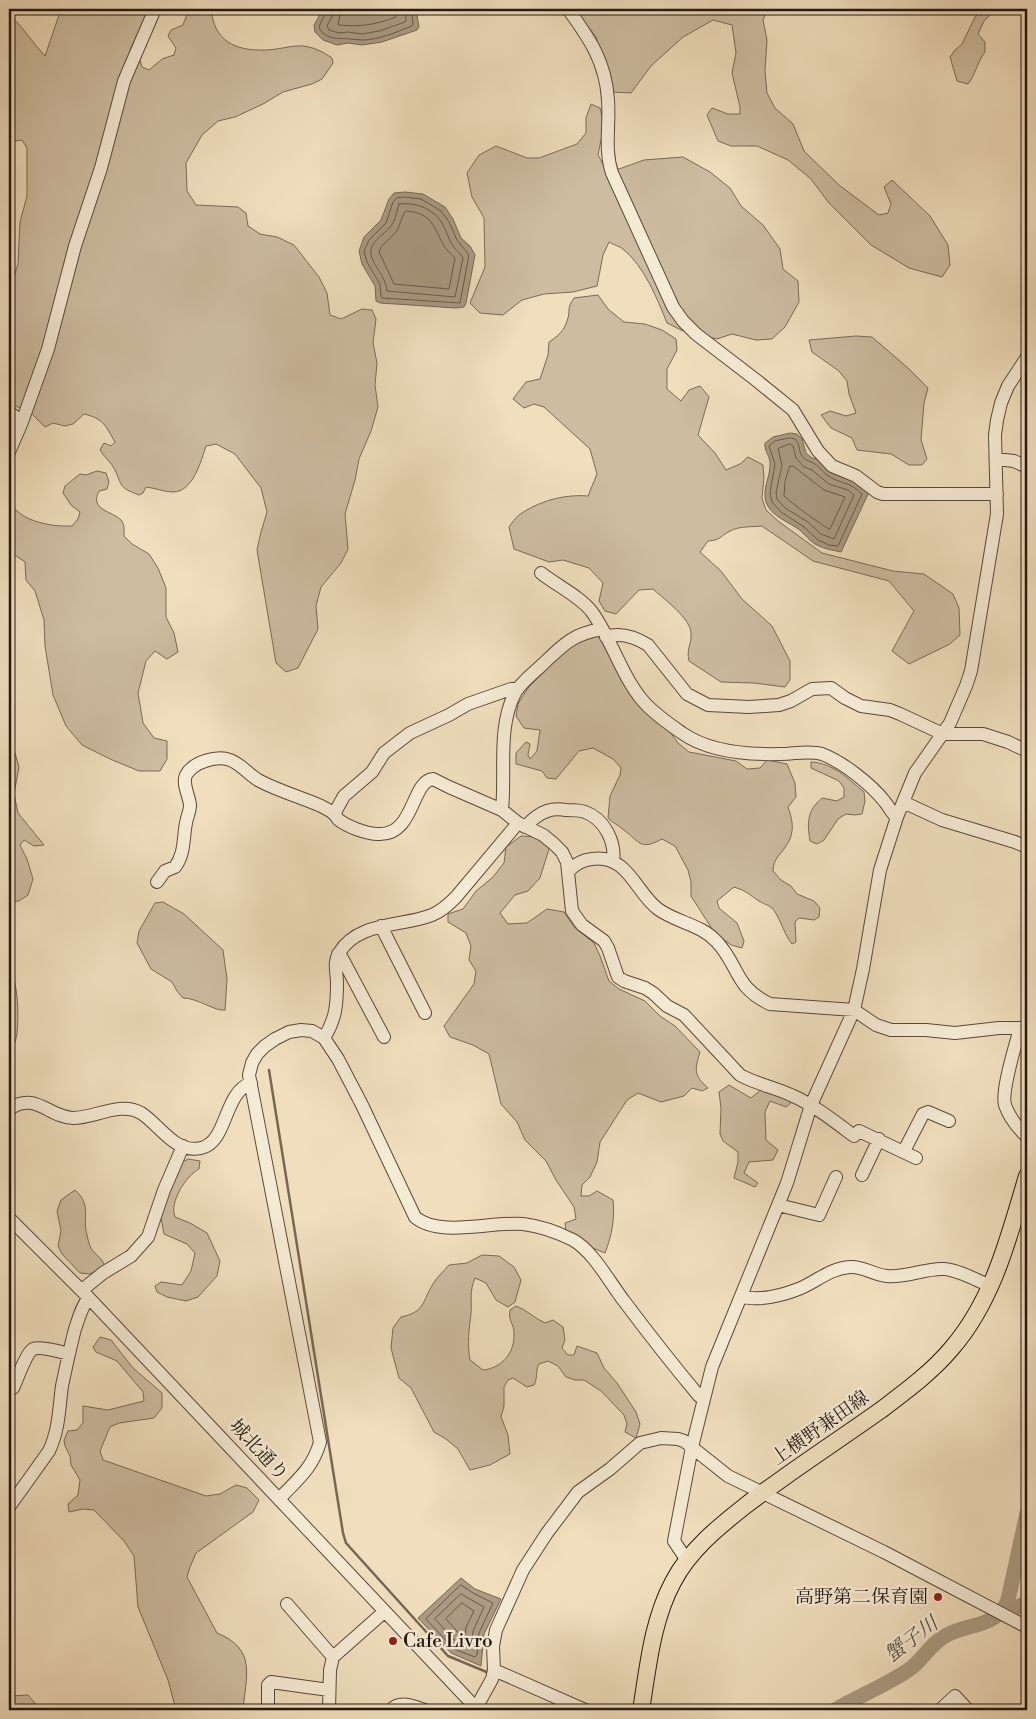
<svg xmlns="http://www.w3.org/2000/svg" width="1036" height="1719" font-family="'Libre Bodoni','Noto Serif JP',serif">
<rect width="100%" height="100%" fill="#f0debd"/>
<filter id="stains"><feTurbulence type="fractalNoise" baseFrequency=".004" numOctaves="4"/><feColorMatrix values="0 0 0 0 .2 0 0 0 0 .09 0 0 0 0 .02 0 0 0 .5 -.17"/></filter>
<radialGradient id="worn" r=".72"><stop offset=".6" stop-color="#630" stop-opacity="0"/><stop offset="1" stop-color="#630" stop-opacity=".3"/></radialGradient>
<!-- green -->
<path fill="#cdbca0" stroke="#786a58" d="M61 9H149L130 50 140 60 142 67 149 70 162 59 174 55 176 48 168 36 171 30 183 25 189 9H211C214 41 235 51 265 50 278 50 291 45 304 46 316 48 323 52 332 58L333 63 322 79 312 84 283 92 263 104 235 117 218 121 202 135 186 163 187 191 196 205 238 207 246 213 248 226 260 234 277 237 294 245 319 277 327 293 330 315 341 319 362 309 372 310 376 319 373 343 377 363 375 385 378 407 371 431 359 459 355 480 345 514 348 549 341 563 321 587 316 606 318 629 298 668 286 672 276 663 257 550 261 532 267 512 261 488 235 454 216 444 206 446C201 461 193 492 173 492 165 492 155 488 146 487L143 493 139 495C119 487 123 488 115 470 112 463 104 457 100 450L104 443 111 446 115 442C105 425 104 419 84 414L73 424 65 426 53 423 45 427 31 413 9 403V293L18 264 20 222 27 196V148L22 140 11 142 9 147V17H12C24 29 33 43 45 56Z
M575 9H771L766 13 763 20 767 40 765 71 767 93 775 108 793 124 804 151 839 185 879 215 888 213 891 204 884 187 892 180 930 216 948 245 950 265 942 277 909 268 871 245 829 203 811 179 788 160 757 146H731L718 141 707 115 712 108 728 114H740V107L732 73 736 53 732 25 713 20 683 37 651 66 631 93 612 92 596 37Z
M984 9H992L993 12 984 21 978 34 985 42V52C977 62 976 74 968 84L957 81 950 57 955 50 962 44 975 17Z
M591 104 600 108 604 125 598 155 604 166 619 169 644 160 683 157 710 172 730 188 741 206 763 225 780 249 783 269 798 281 799 302 785 327 772 339 756 340 732 334 717 339 705 336 694 325 683 331 667 323C657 298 644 266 623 249 619 246 614 245 609 242L603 255 597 286 573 292 544 294 522 300 503 315 480 313 470 303 485 267 484 218 472 197 467 173 479 155 496 146 527 158H539L577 144 586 133V118Z
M598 295 608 309 624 322 645 324 662 330 676 339 677 350 667 369V389L681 401 689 390 700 386 709 397 698 435 715 453 726 470 740 464 748 457 763 465 764 478 762 498 766 510 778 521 822 553 893 571 924 574 953 594 959 608 960 635 950 644 909 664 892 651 914 611 889 581 813 561 762 526C752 527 739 526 730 531 719 537 721 540 708 541L700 552 721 571 742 599 772 626 790 661V680L785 687 754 683 721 682 689 661C686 648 692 644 691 633 691 619 664 599 653 589L639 590 616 614 605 611 599 601 603 583 589 568 563 560 549 562 514 549 509 527C512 523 515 518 519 515 539 501 564 494 588 496L597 474 590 449 544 407 534 404 524 408 513 399 526 382 540 379 548 355 549 342C557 337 564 331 567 321 571 311 566 309 574 298Z
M856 336 872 337 908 368 928 388 924 403 921 440 927 459 922 465H909L891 454 857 450 852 438 831 428 821 415 830 411 846 416 856 413 849 394 847 381 839 371 812 352 809 340Z
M97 471 106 473 109 482 107 489 99 491C89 510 112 511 121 520 125 525 124 530 124 536L132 544 149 554 158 568 166 588V617L174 633 178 652 167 659 155 651 146 661 138 693 143 723 154 738 167 741V759L160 771H139L110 759 82 745 66 726 53 695 45 646 44 620 35 591 26 580 25 562 9 551V497C14 521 51 527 72 526L78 519 80 512 71 505 63 493 65 486 80 474 86 475Z
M593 636 601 637 678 743 689 752 736 761 747 769 760 768 767 760 787 764 795 783 796 797 788 807C793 821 795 833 786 846 779 857 774 857 773 871L781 880 791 886 797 894 814 901 820 908 819 917 814 920 799 918 795 922 796 942 792 944C784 934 782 923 775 912 771 905 765 905 759 901 748 894 749 892 734 887L717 901 719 908 737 923 744 941 742 948 731 945 714 932 691 896V882L688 870 675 846 662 839C640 851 640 842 624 830 618 825 613 823 608 818L610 796 620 775 621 768 613 759 593 748 579 751 556 779 547 778 542 771 516 764V753L526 742 530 744 528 755 530 759 537 751 540 730 524 728 516 716 518 704 528 688 575 640Z
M9 745 15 753 19 767 14 794 18 813 44 845 34 846 24 840 20 845 27 859 33 879 28 895 19 901 9 902Z
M811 762C833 763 847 778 864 792L865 801 862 814 855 815 846 814 838 819 824 840 817 844 810 841C807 822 807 811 822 798L837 801 844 797V788L839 781 811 768Z
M521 836 538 837 549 849 540 878 528 891 515 895 500 913 508 924 527 923 547 909 564 912 574 927 594 943 600 956 609 981 619 989 645 1001 660 1016 675 1026 700 1052C695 1069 693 1075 708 1088L702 1091 692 1088 684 1096 661 1102 638 1093 627 1100 600 1142 597 1162 590 1177 582 1185 581 1196H589L597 1191 613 1200C615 1219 612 1235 605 1253L590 1247 566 1232 565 1223 576 1219 574 1207 556 1180 546 1161 525 1140 517 1122 501 1104 489 1054 473 1045 450 1037 444 1026 474 984 476 971 469 960 471 946 466 933 448 922V914L463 909 476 891 493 877 504 863 506 847Z
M163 902 184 914 223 950 227 979 225 1010C216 1012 198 998 183 998L177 991 172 982 151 969 137 943 139 931 155 903Z
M9 964C18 984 19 1012 17 1034 16 1042 11 1052 9 1060Z
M729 1085 751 1098 762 1089 781 1094 792 1102 786 1107 770 1101 765 1112 766 1140 778 1150 773 1160 749 1162 744 1173 758 1183 755 1187 734 1178 738 1162V1152L723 1141 720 1134 721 1108 719 1092Z
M188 1159 200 1161 199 1169C186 1176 169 1202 175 1217L190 1223 207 1233 220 1261 217 1276 198 1297 186 1301 167 1297 157 1292 155 1286 161 1282 182 1285 191 1271 195 1253 187 1244 164 1234 161 1218 166 1194 181 1163Z
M75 1190C92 1205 82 1217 87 1235 88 1240 90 1247 92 1250 98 1257 101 1257 105 1266L90 1274 80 1273 62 1254 58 1246 61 1231 57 1211 61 1200Z
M482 1255 499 1256 514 1267 521 1280 515 1302 508 1307 496 1300 486 1283 475 1278C469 1293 472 1298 471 1313 469 1329 467 1344 470 1360L483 1370C502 1368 515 1353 514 1333 514 1324 508 1321 510 1310L516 1306C527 1310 534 1318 545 1323L553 1320 563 1327 565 1340 562 1348 568 1355H574L577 1346 597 1353 604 1368 617 1383 636 1412 640 1424 636 1438 625 1432 627 1424 624 1415 601 1391 584 1380H575L566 1377 558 1366 548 1361 539 1364C535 1371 538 1378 534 1385L527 1387 513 1378 508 1380 504 1387V1406L501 1417 508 1435 510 1454 490 1465 470 1470 458 1449 446 1439 434 1432 411 1388 399 1378 391 1348 393 1328 401 1317C425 1312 422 1302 433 1284 437 1277 444 1271 449 1265L467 1263Z
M100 1337 111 1340 133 1368 162 1393V1408L154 1418 119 1423 110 1427 100 1451 103 1460 206 1496 220 1494 236 1485 247 1488 259 1500 253 1512 196 1553 190 1567 187 1577 217 1633C257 1649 246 1676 243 1710H176L168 1680 138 1607 134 1556 124 1541 94 1510 83 1509 69 1512 68 1504 78 1495 80 1480 71 1465 70 1456 65 1446 64 1440 68 1431 77 1430 83 1423V1406L108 1410 144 1401 143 1392 117 1361 96 1352 93 1347Z
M28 1695 40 1709 44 1710H9V1696Z"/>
<!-- water -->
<path fill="#ab9b83" stroke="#756755" d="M323 9H416L419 27 417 30 382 42 362 45 348 43 337 45 323 40 315 32 314 25Z
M405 192 423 194 445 207 453 219 461 238 470 246 475 255 466 303 464 307 456 308 380 303 376 301 375 286 362 264 359 251 364 237 381 220 389 199 394 193Z
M790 433 797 434 802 439 806 453 812 458 817 459 834 474 852 479 869 492 841 552C832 550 824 549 815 544 810 541 806 536 801 531 790 522 771 517 766 502 762 489 770 478 770 465 771 456 764 452 765 443L773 437Z
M461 1578 475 1589 501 1599 484 1634 481 1666 451 1653 418 1618Z"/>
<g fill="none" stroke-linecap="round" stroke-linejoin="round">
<!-- shore -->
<path stroke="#685a4a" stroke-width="1" d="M327 9 319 27C324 40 338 38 350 39 354 39 358 40 362 40 379 40 396 32 412 26L413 24 411 9
M333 9V14L327 26 329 30 339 33 348 32 362 34 379 31 405 22 406 20 405 9
M341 9 338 25C360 27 375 25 396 17L397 9
M405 197 421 199 441 211 449 222 457 240 469 255 460 303 383 298 381 297 380 284 367 262 364 251 369 240 386 223 393 202 397 198Z
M399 204C416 202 435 209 443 225 446 230 448 237 451 243 454 249 460 252 463 258L455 297 387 291C385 275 374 267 371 255 368 241 387 234 393 223 396 217 397 210 399 204Z
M407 211C433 214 433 226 444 246 447 251 451 254 455 258L449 289 394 284 379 252 381 247 397 231 404 213Z
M790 438C802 439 797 449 802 456 805 461 811 461 815 464 821 468 824 474 830 477 844 485 849 481 862 494L838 546 829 545 818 540 804 527 781 512 772 502 770 493 775 464 769 446 775 441Z
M790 444 793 446 796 458 804 467 812 470 829 484 848 490 854 495 834 539 821 534 808 522 785 508 777 499 776 493 782 465 778 449Z
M790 466H793L824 490 845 497 830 529C826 529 789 501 784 496L785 482Z
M461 1585 473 1593 493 1603 479 1633 477 1655 475 1657 454 1649 426 1619Z
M461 1594 484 1607 473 1631 471 1646 469 1648 457 1643 435 1619Z
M462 1603 474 1611 466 1627 465 1635 462 1637 446 1619Z"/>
<!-- stream -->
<path stroke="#756755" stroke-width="2.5" d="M269 1070 343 1533 346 1543 448 1656 489 1673"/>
<!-- river -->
<path stroke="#ab9b83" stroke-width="15" d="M1005 1608 1018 1607 1027 1602
M835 1710C859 1696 884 1686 907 1671 922 1662 930 1643 947 1635 969 1623 997 1628 1008 1600L1027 1513"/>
<!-- minor casing -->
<g stroke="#574a3c" stroke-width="14">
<path id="minor" d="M568 9C589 38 606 62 608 100 610 125 604 149 612 173L673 307 683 321 696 334 756 380 793 410 818 451 832 466 856 476 877 492 883 494H997
M9 412 22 422
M9 452 22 422 48 349 75 246 101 168 124 81 155 9
M996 459 1014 461 1027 467
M541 573C556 585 581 597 592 612 612 640 621 675 643 701 653 713 669 724 682 733 709 752 748 755 781 754 794 754 809 750 822 754 843 762 872 785 885 802 890 808 891 813 897 817
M606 637C620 632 635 637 648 645L687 694 708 705 749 707 779 705 791 701 812 689 831 688 845 698 861 706 890 710 900 714 943 734H983L1008 742 1027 751
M903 802 942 820 1015 842 1027 847
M502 810C506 772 497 728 515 693 521 682 535 672 544 663 564 644 573 634 602 629
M334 814 344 796 372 772 384 753 410 733 449 715 468 704 511 689H518
M525 827C532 820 538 814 547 811 553 809 560 809 566 810 572 810 580 810 585 812 605 819 616 843 613 862
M569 871C575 864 582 860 592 859 628 854 636 893 658 909 677 923 701 924 717 942 740 967 734 987 770 1004L854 1010 876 1025 891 1030H926L955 1033 999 1028H1027
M157 882 165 871 175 867C185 854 183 838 186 823 187 817 190 811 190 805 189 795 182 784 186 775 193 762 217 755 230 760 241 764 248 774 258 780 278 791 301 797 321 806 325 808 331 811 334 814 339 818 334 816 339 820 348 827 367 834 378 834 415 836 411 781 433 779L449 787 502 810 518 823 543 835 554 844 562 852 567 862 572 911 582 925 604 941 608 948 618 977 624 981 645 988 653 993 667 1006 684 1015 740 1075C756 1084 774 1087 791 1095 814 1105 834 1121 854 1136L859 1131 916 1158
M381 926 425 1013
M338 954 342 958 384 1037
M1020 1028C1016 1044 1001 1090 1005 1105 1009 1117 1018 1128 1027 1137
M324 1038C336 1019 337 1004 337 983 337 972 333 963 339 953 358 921 402 927 432 915 442 911 449 904 456 897L518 823
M9 1109C36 1091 48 1117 73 1118 95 1118 120 1101 141 1113 160 1125 175 1154 201 1148 228 1142 223 1093 251 1083
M904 1151 923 1114 928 1112 949 1121
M862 1175 879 1139
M778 1205 819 1215 836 1177
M9 1218 89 1298 478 1710
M82 1290 103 1273 131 1256 148 1237 164 1190 183 1146
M741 1296C758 1302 784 1295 801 1288 817 1281 831 1268 850 1267 863 1266 874 1275 887 1276 906 1278 925 1268 944 1269 959 1270 976 1280 990 1286
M13 1388C17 1380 26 1353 33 1349 40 1346 61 1352 69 1354
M279 1499C297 1480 313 1468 320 1442L249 1075 252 1063 257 1054 265 1046 275 1039 289 1032 301 1030 312 1031 324 1038 338 1059 362 1105 415 1217C439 1238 493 1221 523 1224 540 1226 557 1232 573 1240 593 1251 610 1283 624 1301 648 1333 673 1365 699 1396L704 1398
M9 1507 49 1451C59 1430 59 1409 62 1386 66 1367 70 1348 75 1329 79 1318 81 1307 89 1298
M686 1559 674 1541 692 1447 712 1367 787 1183 811 1105 854 1010 863 969 880 870 897 817 915 773 950 723 966 686 971 671 997 514 995 435 997 420 1001 403 1008 386 1027 357
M287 1604 333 1657 384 1612
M476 1708 492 1679 494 1670
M268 1710V1685L271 1682 329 1690
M329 1710 330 1670 333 1657
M391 1710C399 1700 414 1706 425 1710
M585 1710 494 1670 493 1646 496 1630 523 1570 547 1533 578 1492 610 1469 640 1443 661 1438 678 1439 684 1441 728 1476 884 1552 1027 1627
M940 1710 955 1696 968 1710"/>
</g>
<!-- major casing -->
<g stroke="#241811" stroke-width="18">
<path id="major" d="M641 1710C648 1668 652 1621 673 1582 689 1551 717 1528 745 1506 789 1472 836 1442 881 1410 906 1391 932 1372 952 1348 994 1299 1009 1236 1027 1176"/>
</g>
<!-- minor -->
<use href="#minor" stroke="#f5ead4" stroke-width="12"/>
<!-- major -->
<use href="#major" stroke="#f0debd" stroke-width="16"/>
</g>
<!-- markers -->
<g fill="#8f2418" stroke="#f5ead4" stroke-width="2">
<circle cx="938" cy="1597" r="5"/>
<circle cx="393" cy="1641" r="5"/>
</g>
<g text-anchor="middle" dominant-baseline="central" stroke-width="4.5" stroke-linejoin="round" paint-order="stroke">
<!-- street labels -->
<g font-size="19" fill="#241811" stroke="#f5ead4">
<text transform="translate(820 1428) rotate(-35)">上横野兼田線</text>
<text transform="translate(259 1450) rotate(47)">城北通り</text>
</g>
<!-- poi labels -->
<g font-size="19" fill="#241811" stroke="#f5ead4" text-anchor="end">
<text x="928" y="1597">高野第二保育園</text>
<text x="403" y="1641" text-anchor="start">Cafe Livro</text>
</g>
<!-- water labels -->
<g font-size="20" font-style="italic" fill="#5a4c3f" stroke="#f5ead4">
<text transform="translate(912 1640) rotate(-37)">蟹子川</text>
</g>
</g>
<!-- margin -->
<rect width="1036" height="1719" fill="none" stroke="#f0debd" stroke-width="30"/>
<rect x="10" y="10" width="1016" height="1699" fill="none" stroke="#241811" stroke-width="2.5"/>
<rect x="15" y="15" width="1006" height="1689" fill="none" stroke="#241811"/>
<rect width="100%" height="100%" filter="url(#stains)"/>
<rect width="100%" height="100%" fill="url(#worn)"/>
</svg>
